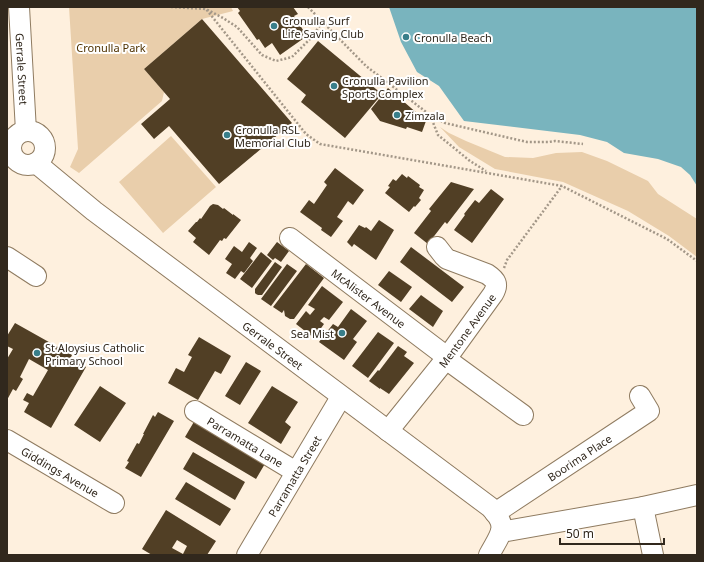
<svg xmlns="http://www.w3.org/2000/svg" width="704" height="562" font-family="'Noto Sans',sans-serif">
<rect width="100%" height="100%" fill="#fef0de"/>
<!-- green -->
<path fill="#e9ceab" d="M69 7H231L233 11 202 19 144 69 164 92 162 101 79 173 70 167 78 149Z
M440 127 449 133 466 141 505 157 533 158 556 153 582 152 607 161 648 181 658 194 697 219V257L669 236 628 211 563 182 495 169 459 147Z
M171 136 216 187 163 233 119 182Z"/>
<!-- water -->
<path fill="#79b4be" d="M389 7H697V186L690 175 681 167 658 159 624 153 607 142 580 135 464 121 439 86 417 72 401 42Z"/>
<!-- building -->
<path fill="#513f25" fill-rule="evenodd" d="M237 7H293L298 14 294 16 307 36 280 55 272 43 265 48 259 39 257 40 238 13 240 11Z
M202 19 292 123 219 184 169 126 154 139 141 124 170 99 144 69Z
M318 41 382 94 345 138 301 102 306 95 287 79Z
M388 88 426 121 422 132 407 127 406 129 380 121 371 109Z
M335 168 364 190 353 205 348 201 337 217 343 221 331 237 321 230 322 228 300 212 309 200 314 204 327 185 324 182Z
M402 174 407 178 408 176 420 185 419 187 424 190 419 198 421 200 415 207 414 206 409 212 385 193 390 187 388 186 393 179 396 181Z
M451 182 474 189 447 224 445 222 428 244 414 233 431 211 429 209Z
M491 189 504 199 472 243 454 230 465 215 464 214 475 200 479 203Z
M213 204 218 205 223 209 224 208 233 215V214L241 220 226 239 224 238 222 241 220 240 209 255 193 242 196 238 188 231 196 222H197L200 218 201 219 210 206Z
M379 220 394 230 376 260 354 244 352 247 347 242 359 225 365 228 366 227 371 231Z
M249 242 257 248 250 258 253 261 244 273 241 271 235 279 226 273 232 264 225 259 234 246 242 252Z
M277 242 289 251 281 262 275 258 273 260 267 255Z
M411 247 464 287 452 302 400 262Z
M261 252 272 261 252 288 240 279Z
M275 262 282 267 262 295H258L256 294 255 293V289Z
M287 264 297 271 271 306 261 299Z
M306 264 324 278 294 319H290L285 316 284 310 282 313 273 307Z
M389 271 412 287 401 302 378 285Z
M322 286 343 302 329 320 324 317 320 321 324 324 314 338 296 324 306 311 310 315 315 309 308 305Z
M421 295 443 311 433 327 409 309Z
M351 309 367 321 353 339 357 342 344 360 319 342 333 324 338 327Z
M15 323 72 355 70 359 86 367 51 428 24 412 29 403 23 400 27 393 33 396 48 370 29 359 20 377 23 379 16 391 13 389 7 400V359L13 349 7 346V336Z
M378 332 394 343 368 378 352 366Z
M199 337 231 356 221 374 215 371 198 400 168 383 176 368 184 372 192 357 188 355Z
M398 346 407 352 404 356 414 363 389 394 380 388V389L369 381 378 370 379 371Z
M246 362 261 371 240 405 225 396Z
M100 386 126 403 100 442 74 425Z
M272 386 298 402 285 422 291 427 281 444 248 423Z
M158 412 174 421 141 477 125 468 129 462 127 461 137 443 139 444 144 434H143L153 415 155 417Z
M195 420 266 462 256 479 185 437Z
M193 452 245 482 235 500 183 469Z
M186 482 231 509 220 526 175 499Z
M166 510 216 541 207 555H152L142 549ZM177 540 187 546 183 554 172 548Z"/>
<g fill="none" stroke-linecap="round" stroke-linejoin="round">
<!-- minor casing -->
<g stroke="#8f7b60" stroke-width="22">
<g id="minor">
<path id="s1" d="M19 7 26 131"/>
<circle cx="28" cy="148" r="17"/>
<path id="s2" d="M36 163 94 211 490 507C510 527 500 534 489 555"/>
<path id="s3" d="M290 238 447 357"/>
<path d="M7 257 36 276"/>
<path d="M446 359 523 415"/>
<path id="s4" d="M195 411 296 472"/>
<path id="s5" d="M388 431 446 359 493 294C499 284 496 280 487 274L447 259 444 256 437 247"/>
<path id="s6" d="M7 440 114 503"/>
<path d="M643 507 653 555"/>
<path id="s7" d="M495 513 649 411 640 396"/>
<path d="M501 532 643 507 697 495"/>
<path id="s8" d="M247 555 341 397"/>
</g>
</g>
<!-- path -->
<path stroke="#a39788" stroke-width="2.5" stroke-dasharray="2 2" stroke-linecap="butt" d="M171 7 206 9 306 134 320 144 562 186 667 239 697 261
M204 7 206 9 223 18 237 27 262 55 276 61 292 57 312 37 323 21
M308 7 366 66 430 115 438 135 470 161 486 171
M430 115 445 123 527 142H549L555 141 583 144
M504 268 507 260 562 186"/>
<!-- minor -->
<use href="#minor" stroke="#fff" stroke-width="20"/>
</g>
<!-- markers -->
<g fill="#387e8a" stroke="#fff" stroke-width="1.5">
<circle cx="274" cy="26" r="4"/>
<circle cx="406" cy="37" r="4"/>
<circle cx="334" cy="86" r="4"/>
<circle cx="397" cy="115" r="4"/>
<circle cx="227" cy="135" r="4"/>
<circle cx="342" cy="333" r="4"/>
<circle cx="37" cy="353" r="4"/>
</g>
<g text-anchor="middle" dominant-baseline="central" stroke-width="4" stroke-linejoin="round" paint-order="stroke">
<!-- poi labels -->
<g font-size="11" fill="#31281d" stroke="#fff" text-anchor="start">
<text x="282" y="20">Cronulla Surf<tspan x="282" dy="13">Life Saving Club</tspan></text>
<text x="414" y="37">Cronulla Beach</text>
<text x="342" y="80">Cronulla Pavilion<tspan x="342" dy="13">Sports Complex</tspan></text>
<text x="405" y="115">Zimzala</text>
<text x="235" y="129">Cronulla RSL<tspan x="235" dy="13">Memorial Club</tspan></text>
<text x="334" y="333" text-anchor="end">Sea Mist</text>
<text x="45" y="347">St Aloysius Catholic<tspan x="45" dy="13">Primary School</tspan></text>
</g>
<!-- park labels -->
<g font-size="11" fill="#4f3200" stroke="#fff">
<text x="111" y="47">Cronulla Park</text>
</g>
<!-- street labels -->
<g font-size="11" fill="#31281d" stroke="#fff">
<text stroke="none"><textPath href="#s1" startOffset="62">Gerrale Street</textPath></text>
<text stroke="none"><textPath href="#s3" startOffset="99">McAlister Avenue</textPath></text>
<text stroke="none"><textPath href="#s5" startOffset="128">Mentone Avenue</textPath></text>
<text stroke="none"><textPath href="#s2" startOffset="299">Gerrale Street</textPath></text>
<text stroke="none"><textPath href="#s4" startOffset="59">Parramatta Lane</textPath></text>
<text stroke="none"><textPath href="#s7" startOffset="101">Boorima Place</textPath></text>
<text stroke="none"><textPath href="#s6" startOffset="62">Giddings Avenue</textPath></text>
<text stroke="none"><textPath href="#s8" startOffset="92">Parramatta Street</textPath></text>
</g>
</g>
<!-- border -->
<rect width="704" height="562" fill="none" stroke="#31281d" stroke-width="16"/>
<!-- scale -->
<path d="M560 538v6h104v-6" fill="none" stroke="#31281d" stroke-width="2"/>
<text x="566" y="538" font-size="12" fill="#31281d" stroke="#ffffff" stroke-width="3" paint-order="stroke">50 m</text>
</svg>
